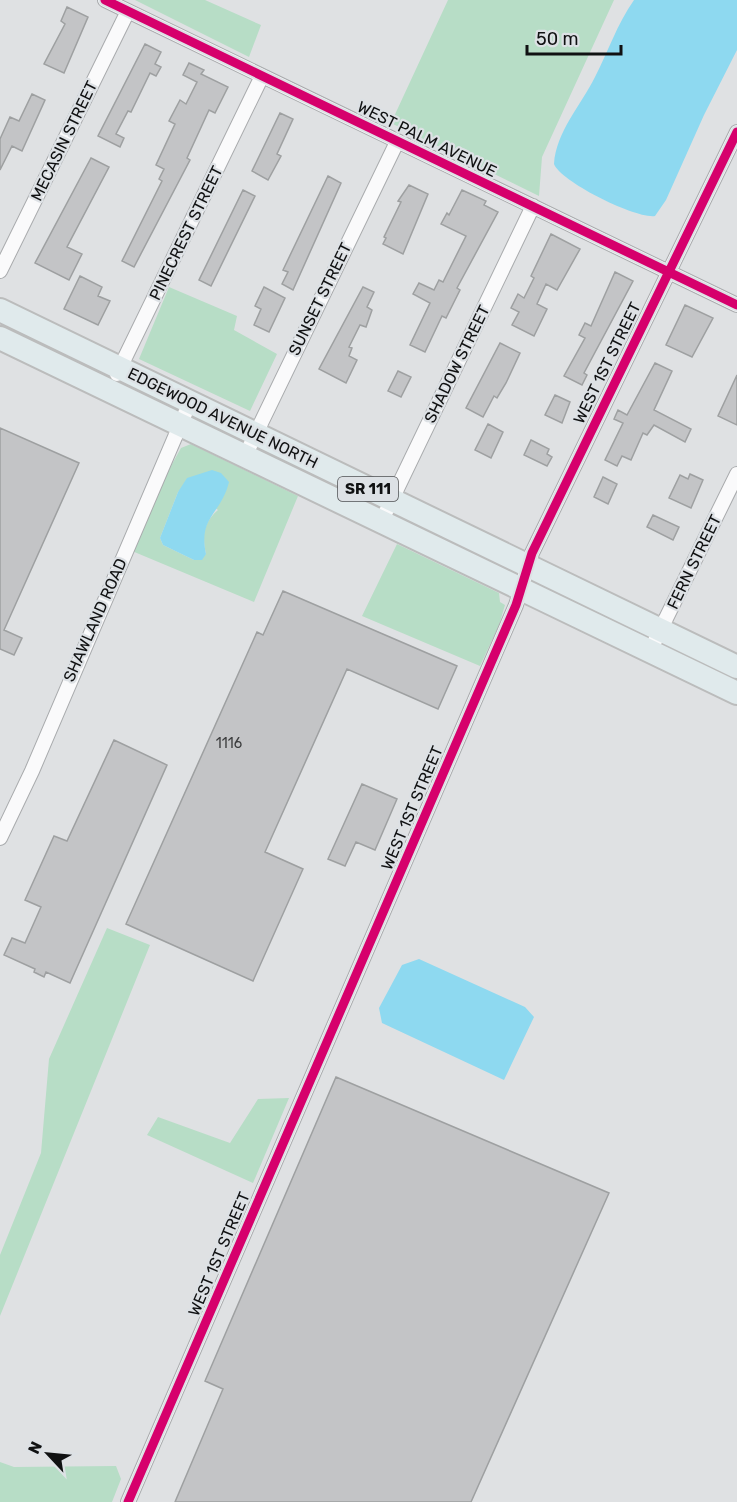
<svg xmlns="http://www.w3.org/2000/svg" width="737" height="1502" font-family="Rubik,sans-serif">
<rect width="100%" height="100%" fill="#dfe1e3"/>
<!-- green -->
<path fill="#b7ddc6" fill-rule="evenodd" d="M135 0H205L261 25 249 57Z
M448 0H614L542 157 539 196 391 123Z
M169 287 237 316 234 330 277 354 250 411 139 359Z
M191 444 298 496 254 602 132 551 162 482 181 448ZM185 485 218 510C203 523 202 535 206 554L194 560 163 545 160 538 178 492Z
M397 544 499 593 500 602 505 605 499 625 480 666 362 616Z
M107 928 150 945 0 1316V1255L41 1153 49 1059Z
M289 1098 253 1183 147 1135 158 1117 230 1143 258 1099Z
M0 1462 14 1467 116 1466 121 1479 112 1502H0Z"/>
<!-- water -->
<path fill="#8ed9f0" d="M634 0H737V50L704 115 666 200 655 216C636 219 561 182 554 164 556 132 581 105 595 77 608 52 617 24 634 0Z
M212 470 221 473 229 482C221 515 198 516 206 554L202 560H194L163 545 160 538 178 492 187 478Z
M419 959 525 1007 534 1017 504 1080 382 1023 379 1008 402 965Z"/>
<!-- building -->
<path fill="#c3c4c6" stroke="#9ea0a1" stroke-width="1.5" d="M67 7 88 17 64 73 44 64 65 24 61 21Z
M145 44 161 52 155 64 161 67 156 76 150 73 131 112 128 111 116 134 124 138 120 147 98 136Z
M189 63 204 70 201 74 228 87 215 113 209 110 187 158 190 160 134 267 122 261 162 181 159 179 164 169 156 165 175 124 169 121 180 100 186 104 197 82 183 75Z
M32 94 45 100 22 151 12 146 0 170V139L10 117 19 121Z
M280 113 293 119 277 154 281 156 268 180 252 171Z
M91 158 109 167 67 247 82 254 69 280 35 263Z
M328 176 341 183 293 290 282 284 288 272 283 270Z
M409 185 428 194 403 254 383 244 386 238 384 237 401 202 398 201Z
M243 190 255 196 211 286 199 280Z
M462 190 486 201 484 205 498 212 457 288 460 290 446 318 442 316 425 352 410 345 430 303 413 294 419 283 434 290 439 280 443 282 466 236 441 224 447 213 449 215Z
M551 234 580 249 557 290 546 284 537 304 547 309 534 336 512 325 519 312 511 308 518 294 524 298 534 278 531 276Z
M615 272 633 281 584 373 587 375 582 385 564 376 585 338 579 335 585 323 591 326Z
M80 276 102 287 98 296 110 301 98 325 64 309Z
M264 287 285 298 269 332 254 325 261 309 255 306Z
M363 287 374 292 367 307 372 310 366 327 360 325 349 347 352 348 349 356 357 360 346 383 319 369Z
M685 305 713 318 692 357 666 345Z
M500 343 520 353 506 383 497 398 494 396 483 417 466 408Z
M655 363 672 371 654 410 691 429 685 442 654 425 647 435 643 433 631 460 622 456 617 466 605 460 623 423 614 419 618 410 627 415Z
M398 371 411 377 401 397 388 391Z
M737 375V425L718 416Z
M555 395 570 402 562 423 545 415Z
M488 424 503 432 491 458 475 450Z
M0 428 79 463 4 630 22 638 14 655 0 649Z
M531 440 549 449 547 454 552 457 547 466 524 455Z
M690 474 703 480 691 508 669 498 680 475 688 479Z
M603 477 617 484 608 504 594 497Z
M653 515 679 527 673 540 647 527Z
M283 591 457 666 438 709 347 669 265 852 303 869 253 981 126 924 257 632 263 635Z
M114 740 167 765 70 983 46 972 44 977 34 972 35 969 4 955 12 938 25 943 41 907 25 900 54 836 67 841Z
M362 784 397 799 375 850 356 842 345 866 328 859Z
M336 1077 609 1193 471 1502H175L223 1389 205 1381Z"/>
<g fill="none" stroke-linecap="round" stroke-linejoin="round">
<!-- street casing -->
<g stroke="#a9abad" stroke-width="16">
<path id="street" d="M105 0 737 305
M0 271 128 11
M117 374 262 76
M245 456 397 142
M381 522 533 206
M650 651 737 474
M0 838 32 771 190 402
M128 1502 516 605 532 553 737 132"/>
</g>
<!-- primary casing -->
<g stroke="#bbbcbc" stroke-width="26">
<path id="primary" d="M0 310 737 667
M0 338 737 693"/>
</g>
<!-- street -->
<use href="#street" stroke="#fafafb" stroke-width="14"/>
<!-- primary -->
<use href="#primary" stroke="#e0eaec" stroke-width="22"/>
<!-- cycleway casing -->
<g stroke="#dde1e5" stroke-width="13">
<path id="cycleway" d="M105 0 737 305
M128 1502 516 605 532 553 737 132"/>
</g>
<!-- cycleway -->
<use href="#cycleway" stroke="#d6006c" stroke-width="9"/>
</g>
<g text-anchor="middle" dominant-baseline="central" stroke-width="4.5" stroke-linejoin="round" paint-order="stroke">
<!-- number labels -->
<g font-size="14" fill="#3d3e3f">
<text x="229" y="743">1116</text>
</g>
<!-- shield labels -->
<rect fill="#dde1e5" stroke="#4e4f51" stroke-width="1.5" x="338" y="477" width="60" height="24" rx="4.5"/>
<g font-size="15" font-weight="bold" fill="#101112">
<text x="368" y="489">SR 111</text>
</g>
<!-- street labels -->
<g font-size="16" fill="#101112" stroke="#dde1e5">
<text transform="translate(427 139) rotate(26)">WEST PALM AVENUE</text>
<text transform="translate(64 141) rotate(-64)">MECASIN STREET</text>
<text transform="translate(186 233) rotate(-64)">PINECREST STREET</text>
<text transform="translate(320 299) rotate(-64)">SUNSET STREET</text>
<text transform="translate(607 363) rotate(-64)">WEST 1ST STREET</text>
<text transform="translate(457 364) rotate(-64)">SHADOW STREET</text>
<text transform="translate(223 418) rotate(26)">EDGEWOOD AVENUE NORTH</text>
<text transform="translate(694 562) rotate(-64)">FERN STREET</text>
<text transform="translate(95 620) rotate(-66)">SHAWLAND ROAD</text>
<text transform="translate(412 808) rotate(-67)">WEST 1ST STREET</text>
<text transform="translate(219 1254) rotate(-67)">WEST 1ST STREET</text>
</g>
</g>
<!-- north arrow -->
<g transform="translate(48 1454) rotate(296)" stroke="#dde1e5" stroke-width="4.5" paint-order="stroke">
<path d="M0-4.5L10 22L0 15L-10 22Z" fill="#101112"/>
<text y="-9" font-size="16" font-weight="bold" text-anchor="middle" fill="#101112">N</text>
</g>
<!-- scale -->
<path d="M527 45v9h94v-9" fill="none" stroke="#101112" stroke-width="3"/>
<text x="536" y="45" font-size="18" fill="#101112" stroke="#dde1e5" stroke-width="4.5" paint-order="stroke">50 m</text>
</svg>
